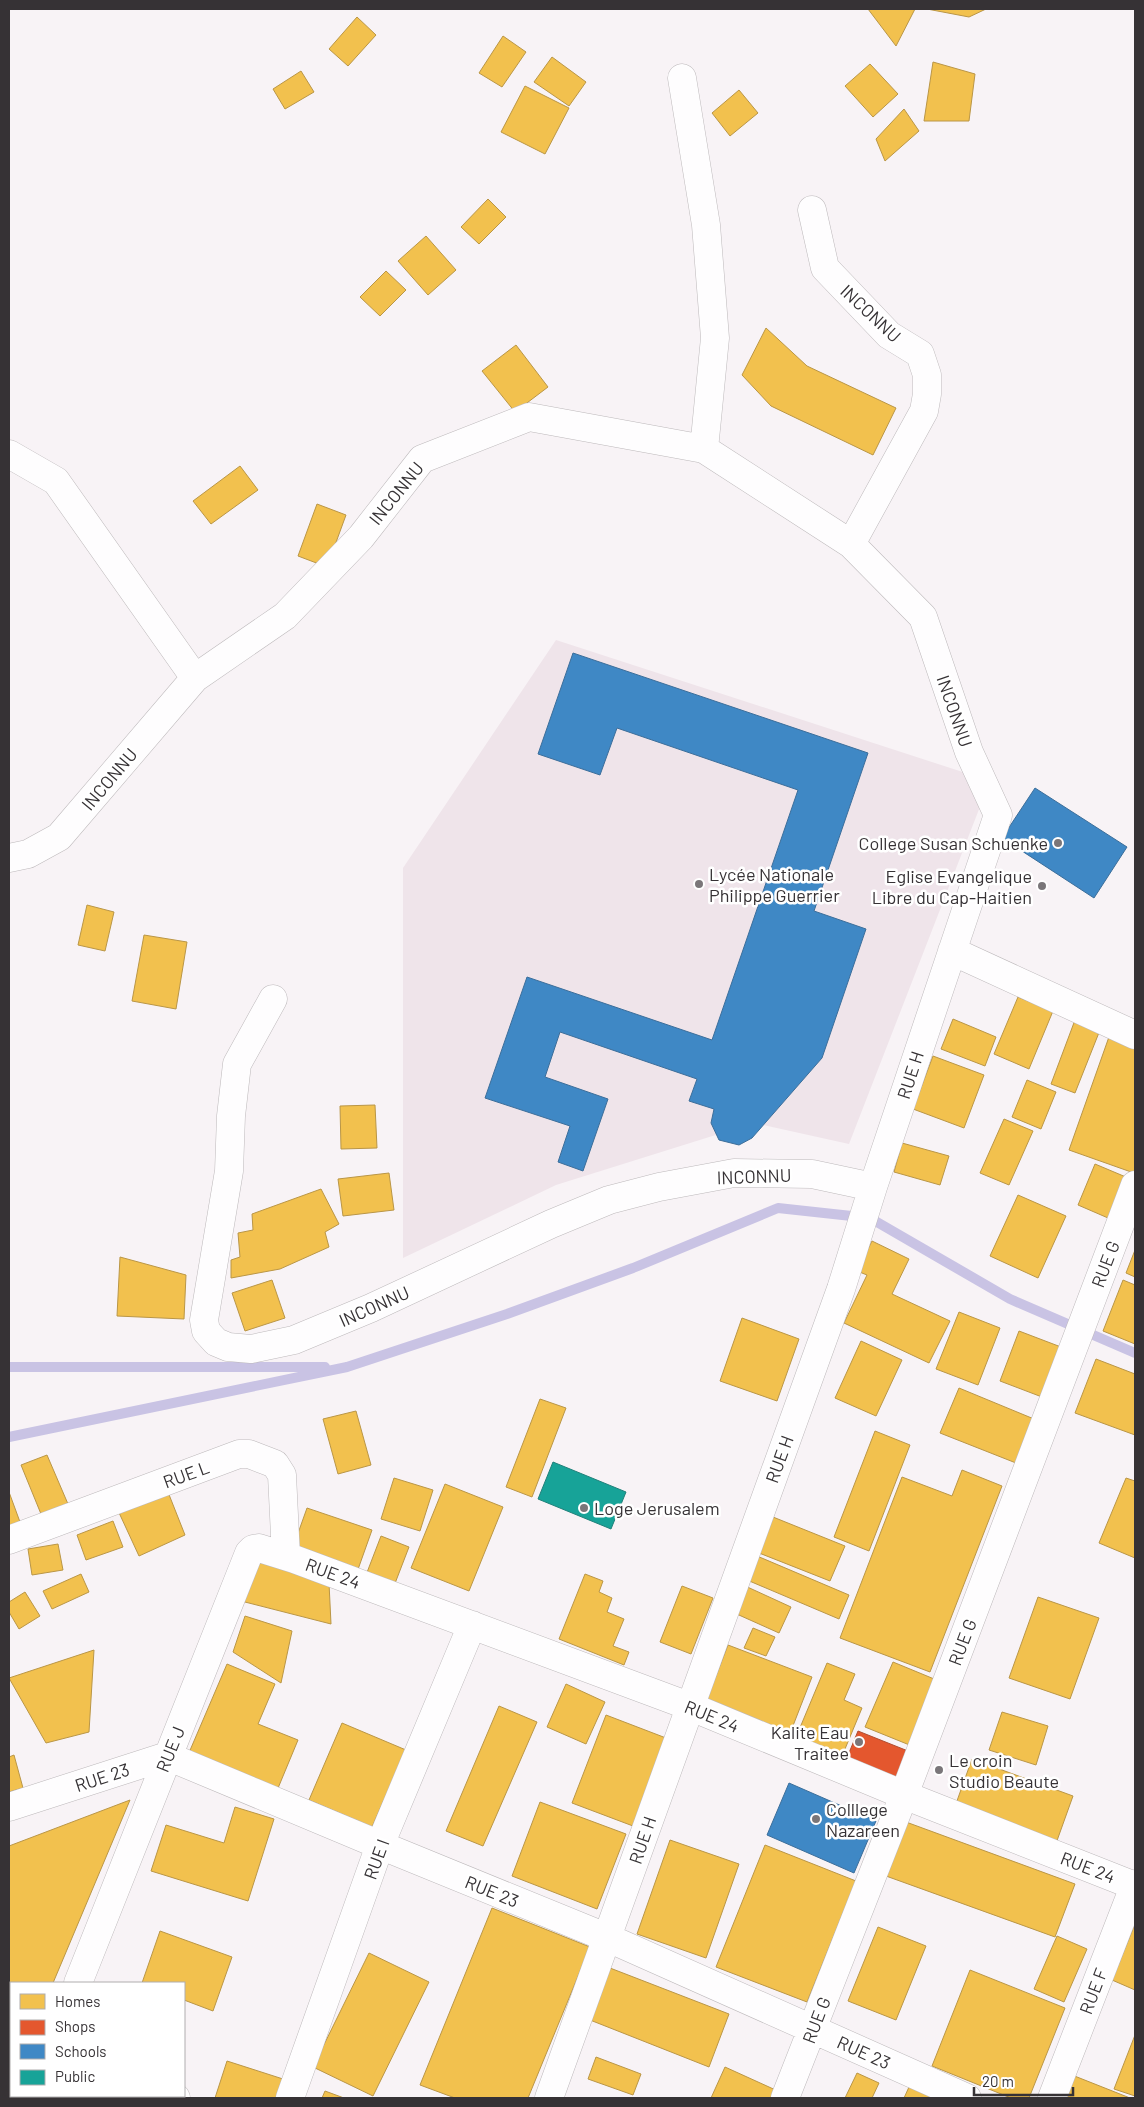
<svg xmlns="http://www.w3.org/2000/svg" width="1144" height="2107" font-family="Barlow,sans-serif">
<rect width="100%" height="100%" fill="#f8f3f6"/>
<!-- built -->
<path fill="#efe4ea" d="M556 640 975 776 983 799 849 1144 754 1123 556 1185 403 1258V868Z"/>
<!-- homes -->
<path fill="#f2c14e" stroke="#ba9646" d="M868 9H915L896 46Z
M927 9H986L969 17Z
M357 17 376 35 348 66 329 49Z
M503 36 526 52 502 87 479 73Z
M552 57 586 82 569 106 534 82Z
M933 62 975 74 969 121H924Z
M870 64 898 94 873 117 845 86Z
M301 71 314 92 285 109 273 89Z
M525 86 569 108 545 154 501 132Z
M739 90 758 113 730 136 712 113Z
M904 109 919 131 885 161 876 139Z
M488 199 506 217 479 244 461 227Z
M426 236 456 270 428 295 398 261Z
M386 271 406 290 380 316 360 297Z
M766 328 807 366 896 408 873 455 771 406 742 375Z
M516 345 548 387 515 412 482 371Z
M240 466 258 490 211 524 193 501Z
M317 504 346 515 327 567 298 556Z
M87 905 114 912 105 951 78 945Z
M144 935 187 942 176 1009 132 1001Z
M1018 997 1053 1011 1029 1069 994 1054Z
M953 1019 996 1037 985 1066 941 1049Z
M1075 1020 1100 1030 1075 1093 1051 1084Z
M1110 1034 1135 1043V1168L1134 1173 1069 1150Z
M933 1056 984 1075 964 1128 913 1109Z
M1027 1080 1056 1092 1041 1129 1012 1117Z
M375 1105 377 1148 341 1149 340 1106Z
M1004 1119 1033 1131 1009 1185 980 1173Z
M902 1143 949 1156 940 1185 894 1172Z
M1095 1164 1133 1180 1115 1221 1078 1205Z
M389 1173 394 1210 343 1216 338 1179Z
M321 1189 339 1224 325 1232 329 1247 280 1269 231 1278V1260L240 1257 238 1233 253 1230 252 1214Z
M1018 1195 1066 1216 1038 1278 990 1256Z
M872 1241 909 1259 892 1294 950 1321 929 1363 844 1323 867 1275 857 1271Z
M1135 1250V1277L1126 1273Z
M120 1257 186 1275 184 1319 117 1316Z
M272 1280 285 1318 245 1331 232 1293Z
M1123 1280 1135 1285V1344L1103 1331Z
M959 1312 1000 1328 978 1385 936 1369Z
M742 1318 799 1339 777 1401 720 1381Z
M1019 1331 1061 1347 1042 1397 1000 1381Z
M861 1341 902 1360 876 1416 835 1398Z
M1096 1359 1135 1374V1435L1075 1413Z
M959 1388 1034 1419 1016 1463 940 1433Z
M540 1399 566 1408 532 1497 506 1487Z
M356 1411 371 1465 338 1474 323 1419Z
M875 1431 910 1445 869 1551 834 1537Z
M47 1455 68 1504 41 1514 21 1465Z
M962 1470 1002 1486 930 1672 840 1638 902 1477 952 1496Z
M394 1478 433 1490 420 1531 381 1519Z
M1126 1478 1135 1481V1558L1099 1543Z
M445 1484 503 1507 469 1591 411 1568Z
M166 1487 185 1535 139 1556 115 1504Z
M9 1492 20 1522 9 1528Z
M307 1508 372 1530 356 1575 291 1553Z
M768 1515 845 1546 830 1581 754 1551Z
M113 1521 123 1547 86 1560 77 1535Z
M381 1536 409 1547 394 1586 366 1575Z
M58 1544 63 1570 32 1575 28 1549Z
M257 1553 329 1583 331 1624 241 1601Z
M757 1556 849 1595 839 1619 747 1580Z
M81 1574 89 1592 52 1609 43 1591Z
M585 1574 603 1581 599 1592 612 1598 607 1612 624 1619 613 1646 629 1652 624 1665 559 1639Z
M743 1585 791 1607 779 1633 730 1611Z
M682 1586 713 1598 691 1654 660 1642Z
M25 1592 40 1616 19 1629 9 1612V1602Z
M1038 1597 1099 1618 1070 1699 1009 1678Z
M245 1616 292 1631 281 1683 233 1652Z
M753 1628 775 1637 766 1656 744 1648Z
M728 1645 812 1677 789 1736 705 1704Z
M94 1650 89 1732 46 1743 9 1678Z
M893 1662 939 1681 912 1746 865 1727Z
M827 1663 855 1674 844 1700 862 1708 840 1761 794 1742Z
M227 1664 275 1684 258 1724 298 1740 276 1793 188 1755Z
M566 1684 605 1702 586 1744 547 1727Z
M499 1706 537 1722 483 1846 446 1831Z
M1002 1712 1048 1726 1036 1765 989 1750Z
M606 1715 666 1738 633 1826 572 1803Z
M342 1723 406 1750 372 1827 309 1800Z
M14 1755 23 1788 9 1792V1757Z
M972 1759 1073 1796 1054 1849 953 1812Z
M130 1800 53 1983H11V2000L9 1999V1846Z
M540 1802 626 1834 597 1909 512 1876Z
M235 1807 274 1819 248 1901 151 1871 166 1825 224 1843Z
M906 1822 1075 1884 1055 1937 886 1876Z
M670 1840 739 1864 706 1958 637 1934Z
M765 1845 856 1881 807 2002 716 1967Z
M492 1908 590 1947 528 2098H455L420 2085Z
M1135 1924V1990L1112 1980Z
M878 1927 926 1946 896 2020 848 2001Z
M160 1931 232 1957 213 2011 184 2000V1983H142Z
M1057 1936 1087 1949 1064 2002 1034 1989Z
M369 1953 429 1982 373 2096 313 2067Z
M610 1968 729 2014 709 2067 590 2020Z
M970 1970 1065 2008 1029 2098H1011L932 2066Z
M1135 2035V2096L1114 2089Z
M596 2057 641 2074 633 2095 588 2079Z
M227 2061 283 2079 277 2098H215Z
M725 2067 780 2092 777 2098H711Z
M857 2073 879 2083 872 2098H845Z
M1072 2075 1130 2098H1063Z
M909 2087 936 2098H904Z
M325 2091 344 2098H322Z"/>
<!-- shops -->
<path fill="#e4572e" stroke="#b04c30" d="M858 1731 908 1751 894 1786 844 1765Z"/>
<!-- schools -->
<path fill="#3f88c5" stroke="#3c6e9a" d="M573 653 868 753 814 911 866 929 822 1058 752 1138 739 1145 719 1140 711 1123 714 1109 689 1101 697 1079 560 1032 545 1077 608 1099 583 1171 558 1162 570 1126 485 1098 527 977 712 1040 798 790 617 728 600 775 538 754Z
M1035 788 1127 847 1094 898 1002 838Z
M789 1783 876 1821 854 1873 767 1835Z"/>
<!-- public -->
<path fill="#17a398" stroke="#20817a" d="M553 1462 626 1492 611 1529 538 1499Z"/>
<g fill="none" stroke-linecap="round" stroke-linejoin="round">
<!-- stream -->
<path stroke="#c9c3e4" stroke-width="10" d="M9 1367H325
M9 1437 347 1367 507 1314 633 1268 778 1208 870 1218 1010 1299 1135 1353"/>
<!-- street casing -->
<g stroke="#bdb9bb" stroke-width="29">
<path id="street" d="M682 78 706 225 715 338 704 449
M812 210 825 268 889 335 920 354 927 375V394L924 411 851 544
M9 454 56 481 195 678
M9 858 28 854 59 837 195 678 285 616 361 537 422 459 529 417 704 449 851 544 923 617 969 752 998 815 873 1187 841 1289 549 2098
M952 951 1135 1035
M273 999 237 1064 231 1116 229 1171 204 1320 206 1331 216 1342 228 1347 251 1349 294 1340 371 1308 551 1224 609 1200 659 1187 734 1173 812 1174 873 1187
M9 1540 239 1454H249L275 1464 282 1475 286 1556
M9 1807 167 1756 380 1845 608 1938 967 2098
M78 1983 249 1553 253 1549 259 1548 294 1559 689 1706 904 1795 1135 1886
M9 2035 11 2036
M169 2096 176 2098
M35 2098 36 2096
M290 2098 380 1845 472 1625
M785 2098 904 1795 1135 1185
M1052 2098 1135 1884"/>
</g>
<!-- street -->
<use href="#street" stroke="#fefdfe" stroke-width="28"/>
</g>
<!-- markers -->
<g fill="#7a7679" stroke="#fff" stroke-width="2">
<circle cx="1058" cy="843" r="5"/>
<circle cx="699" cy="884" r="5"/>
<circle cx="1042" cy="886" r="5"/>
<circle cx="584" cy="1508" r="5"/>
<circle cx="859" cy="1742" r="5"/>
<circle cx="939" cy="1770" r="5"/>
<circle cx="816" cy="1819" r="5"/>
</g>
<g text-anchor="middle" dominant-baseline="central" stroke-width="5" stroke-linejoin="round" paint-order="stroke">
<!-- street labels -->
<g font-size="18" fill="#363235" stroke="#fff">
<text transform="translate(871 313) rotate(43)">INCONNU</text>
<text transform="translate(396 493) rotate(-51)">INCONNU</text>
<text transform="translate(955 711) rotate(71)">INCONNU</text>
<text transform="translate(109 779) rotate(-50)">INCONNU</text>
<text transform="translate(910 1075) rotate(-72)">RUE H</text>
<text transform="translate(754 1176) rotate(-2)">INCONNU</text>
<text transform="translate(1105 1264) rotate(-69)">RUE G</text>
<text transform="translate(374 1306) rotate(-24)">INCONNU</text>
<text transform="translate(779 1459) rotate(-70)">RUE H</text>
<text transform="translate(186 1474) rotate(-20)">RUE L</text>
<text transform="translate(333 1573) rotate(20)">RUE 24</text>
<text transform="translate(962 1642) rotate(-69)">RUE G</text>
<text transform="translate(712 1716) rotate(22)">RUE 24</text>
<text transform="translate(170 1749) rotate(-68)">RUE J</text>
<text transform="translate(102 1777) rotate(-18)">RUE 23</text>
<text transform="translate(642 1840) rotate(-71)">RUE H</text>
<text transform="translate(376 1859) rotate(-70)">RUE I</text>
<text transform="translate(1088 1867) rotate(21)">RUE 24</text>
<text transform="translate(492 1891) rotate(22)">RUE 23</text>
<text transform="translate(1093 1991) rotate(-69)">RUE F</text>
<text transform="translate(816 2020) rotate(-69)">RUE G</text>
<text transform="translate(864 2052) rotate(24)">RUE 23</text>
</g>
<!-- poi labels -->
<g font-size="18" fill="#363235" stroke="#fff" text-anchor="start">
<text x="1048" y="843" text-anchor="end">College Susan Schuenke</text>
<text x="709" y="874">Lycée Nationale<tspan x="709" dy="21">Philippe Guerrier</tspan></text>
<text x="1032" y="876" text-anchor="end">Eglise Evangelique<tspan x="1032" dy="21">Libre du Cap-Haitien</tspan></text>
<text x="594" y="1508">Loge Jerusalem</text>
<text x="849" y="1732" text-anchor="end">Kalite Eau<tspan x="849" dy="21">Traitee</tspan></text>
<text x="949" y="1760">Le croin<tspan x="949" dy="21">Studio Beaute</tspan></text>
<text x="826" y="1809">Colllege<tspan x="826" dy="21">Nazareen</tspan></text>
</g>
</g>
<!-- border -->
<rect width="1144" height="2107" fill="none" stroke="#363235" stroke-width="20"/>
<!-- legend -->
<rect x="10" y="1982" width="175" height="115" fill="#ffffff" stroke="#afadae"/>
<rect x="20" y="1994" width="25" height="15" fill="#f2c14e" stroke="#afadae"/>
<text x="55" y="2007" font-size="15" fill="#363235">Homes</text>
<rect x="20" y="2020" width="25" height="15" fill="#e4572e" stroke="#afadae"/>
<text x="55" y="2032" font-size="15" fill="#363235">Shops</text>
<rect x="20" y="2044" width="25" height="15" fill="#3f88c5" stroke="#afadae"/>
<text x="55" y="2057" font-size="15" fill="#363235">Schools</text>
<rect x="20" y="2070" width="25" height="15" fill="#17a398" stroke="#afadae"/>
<text x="55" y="2082" font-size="15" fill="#363235">Public</text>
<!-- scale -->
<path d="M974 2087v8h99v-8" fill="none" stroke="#363235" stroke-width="2.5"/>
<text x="982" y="2087" font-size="15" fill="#363235" stroke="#ffffff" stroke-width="4" paint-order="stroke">20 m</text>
</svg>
